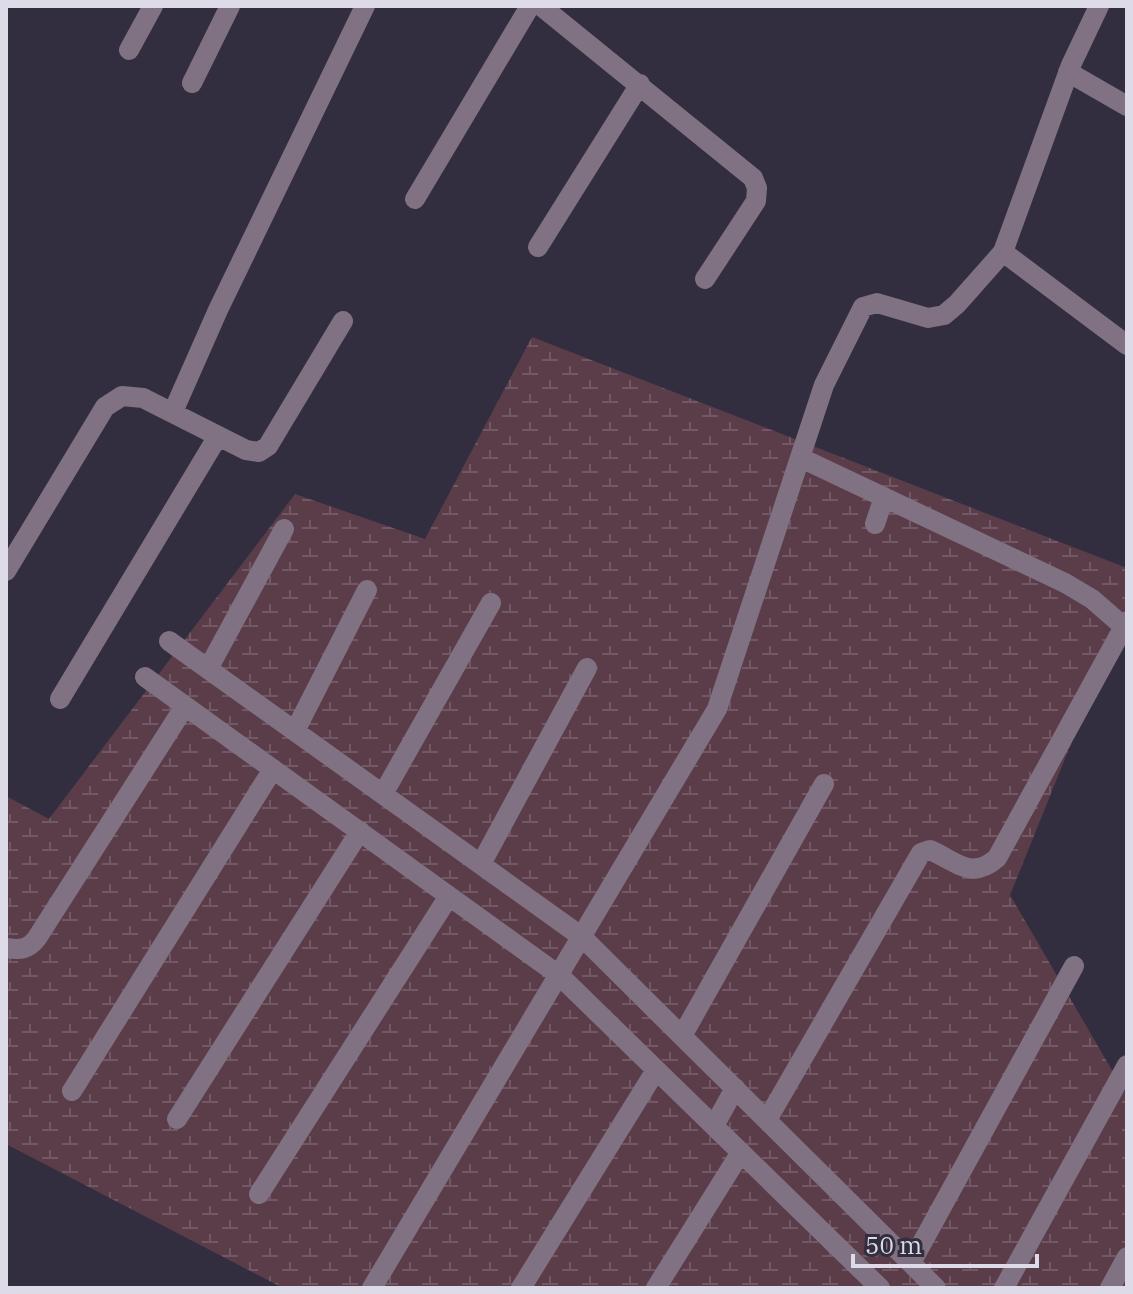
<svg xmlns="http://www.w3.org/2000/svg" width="1133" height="1294" font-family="'IBM Plex Serif',serif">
<defs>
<pattern id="wetland-marsh" width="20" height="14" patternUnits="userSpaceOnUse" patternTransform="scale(2)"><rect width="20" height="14" fill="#5b3d4a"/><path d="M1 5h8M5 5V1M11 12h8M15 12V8" fill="none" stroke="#725864"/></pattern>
</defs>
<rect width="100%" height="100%" fill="#322e3f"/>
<!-- wetland -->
<path fill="url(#wetland-marsh)" d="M532 337 1127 568V605L1010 895 1127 1096V1288H283L6 1144V796L49 819 295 494 425 539Z"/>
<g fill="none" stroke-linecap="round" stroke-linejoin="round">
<!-- minor -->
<path stroke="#817283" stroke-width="20" d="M541 6 753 178 757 188 756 201 705 279
M129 50 153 6
M1068 72 1127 106
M192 83 230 6
M415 199 530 6
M538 247 640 84
M1003 252 1127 345
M173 412 218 310 365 6
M801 458 1065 583 1092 599 1123 626
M875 524 884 497
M6 571 105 407 122 396 143 398 246 450 259 452 268 446 343 321
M169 641 582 937 936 1288
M208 669 284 529
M145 677 560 976 880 1288
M60 699 218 436
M295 731 367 590
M383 794 491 603
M481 864 587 668
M6 948C20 950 28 950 37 938L185 706
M682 1036 824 784
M72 1091 273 769
M177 1119 360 831
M767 1120 921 853 930 850C956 861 971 881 997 858L1127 621
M714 1126 735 1088
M259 1194 449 896
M911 1263 1074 966
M372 1288 717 709 824 385 863 307 877 303 928 318 944 315 957 304 1003 252 1071 65 1099 6
M521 1288 656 1070
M656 1288 741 1152
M1004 1288 1127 1065
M1110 1288 1127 1257"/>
</g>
<!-- border -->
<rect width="1133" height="1294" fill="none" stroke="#dddbe7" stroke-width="16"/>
<!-- scale -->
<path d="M853 1254v12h184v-12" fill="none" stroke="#dddbe7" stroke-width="4"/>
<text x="865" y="1254" font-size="24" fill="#dddbe7" stroke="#322e3f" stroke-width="6" paint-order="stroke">50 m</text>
</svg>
